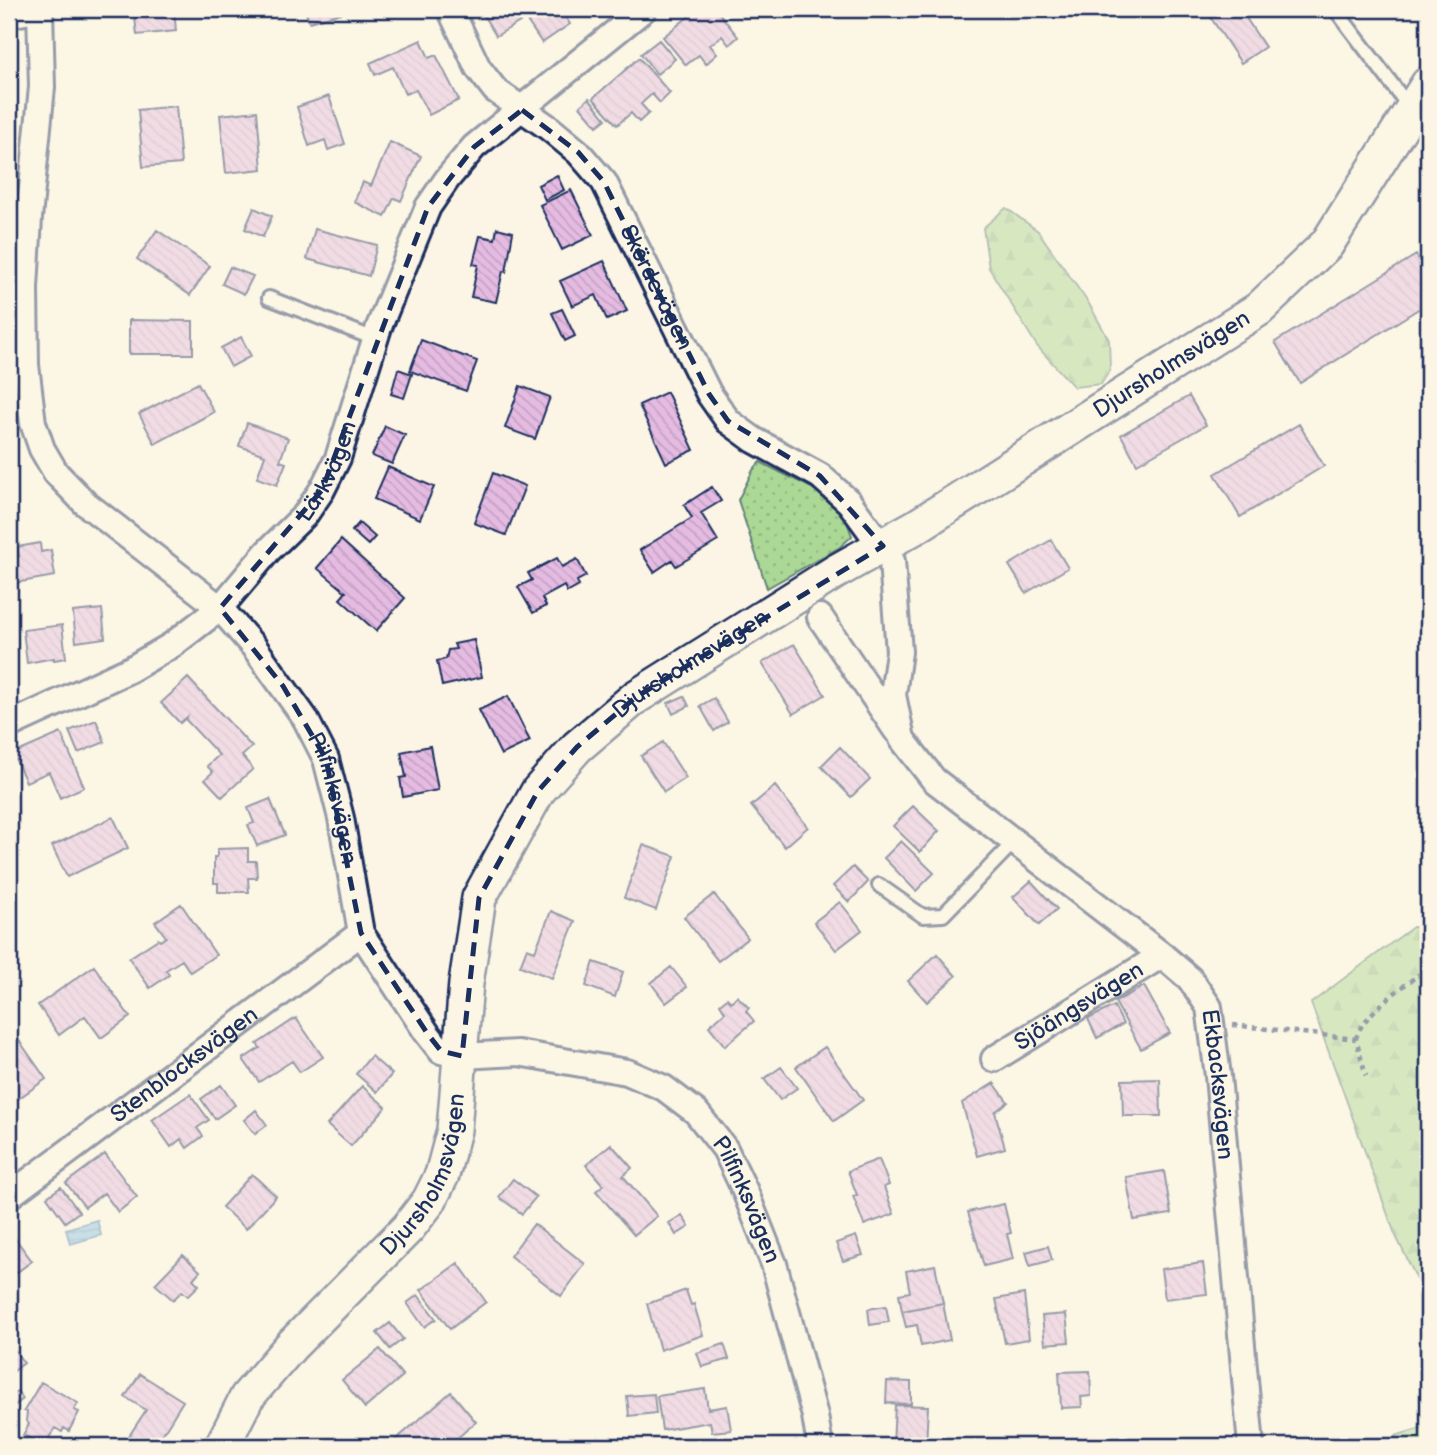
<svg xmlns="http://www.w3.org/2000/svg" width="1437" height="1455" font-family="'Balsamiq Sans',sans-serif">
<defs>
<pattern id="grass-dots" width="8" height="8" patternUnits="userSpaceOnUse" patternTransform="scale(1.75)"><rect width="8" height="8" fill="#acd896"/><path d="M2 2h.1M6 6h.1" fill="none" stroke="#93ba84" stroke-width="1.8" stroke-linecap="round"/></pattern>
<pattern id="forest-firs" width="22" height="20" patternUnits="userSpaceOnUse" patternTransform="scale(1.75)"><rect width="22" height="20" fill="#acd896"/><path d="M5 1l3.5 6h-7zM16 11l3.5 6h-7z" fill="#93ba84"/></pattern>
<pattern id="water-rules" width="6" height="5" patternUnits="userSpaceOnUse" patternTransform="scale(1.75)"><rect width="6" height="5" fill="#8ac3e9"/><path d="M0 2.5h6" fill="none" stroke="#709fc0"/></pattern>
<pattern id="building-back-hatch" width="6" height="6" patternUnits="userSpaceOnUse" patternTransform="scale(1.75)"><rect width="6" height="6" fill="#e5bbe2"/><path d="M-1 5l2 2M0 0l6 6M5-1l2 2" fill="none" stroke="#c4a1c4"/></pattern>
</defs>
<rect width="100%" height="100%" fill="#fcf5e5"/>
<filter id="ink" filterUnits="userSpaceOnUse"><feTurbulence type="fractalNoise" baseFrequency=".0143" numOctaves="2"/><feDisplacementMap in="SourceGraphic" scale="14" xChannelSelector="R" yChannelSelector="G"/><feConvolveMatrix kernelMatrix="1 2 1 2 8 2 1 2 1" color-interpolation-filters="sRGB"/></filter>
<g filter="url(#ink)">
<!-- grass -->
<path fill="url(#grass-dots)" stroke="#64847a" stroke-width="2" d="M760 462 824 494 843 511 852 536 840 547 767 588 738 500 753 470Z"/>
<!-- forest -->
<path fill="url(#forest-firs)" stroke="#64847a" stroke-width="2" d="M1006 208 1038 231 1089 304 1109 340 1110 370 1101 384 1074 387 1037 346 989 268 983 228Z
M1413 927 1428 928V1302L1395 1234 1311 1003Z
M1428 1426V1446H1396L1395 1436Z"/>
<!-- water -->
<path fill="url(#water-rules)" stroke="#5e88b1" stroke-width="2" d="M97 1220 101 1235 70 1244 66 1229Z"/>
<!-- building -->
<path fill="url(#building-back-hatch)" stroke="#1b2f5e" stroke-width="2" d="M134 9H174L176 31 137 35Z
M305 9H355L309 22Z
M489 9H520L514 12 520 22 496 36 482 13Z
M525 9H560L570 24 542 43 521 12Z
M698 9H716L738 37 729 45 722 36 710 45 717 54 706 64 699 55 686 65 663 37Z
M1205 9H1240L1265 47 1241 63Z
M421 40 429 58 436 55 459 100 429 115 416 90 405 94 393 67 375 75 370 63Z
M659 40 675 59 657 74 641 54Z
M639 58 670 93 660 103 652 94 641 104 649 113 639 122 631 113 617 125 593 98Z
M329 96 345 144 328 150 325 140 309 146 297 107Z
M589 98 606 119 597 126 580 106Z
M176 106 181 164 143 167 138 110Z
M257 111 262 169 226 173 220 115Z
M390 142 421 156 401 201 394 198 385 217 354 202 363 182 371 186Z
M557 175 564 190 545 200 538 185Z
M571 190 593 235 562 250 540 205Z
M254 208 272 216 263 237 245 229Z
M497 228 513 232 506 272 503 271 496 302 471 297 478 265 473 264 480 236 495 239Z
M315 229 377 245 369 276 307 259Z
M157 230 210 266 190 295 137 259Z
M1416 255 1428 274V303L1300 383 1275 342Z
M604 261 627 311 607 320 596 295 572 306 560 281Z
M230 267 253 276 244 294 222 284Z
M562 309 575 336 565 341 552 313Z
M129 320 193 321V354H129Z
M241 337 251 356 231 367 221 348Z
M421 340 477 361 466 391 410 371Z
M398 369 412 374 404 398 391 394Z
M198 383 214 412 155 444 139 414Z
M520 386 550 397 535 439 505 428Z
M667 392 694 450 666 463 639 405Z
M1189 396 1206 425 1137 464 1121 435Z
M247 423 288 438 280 461 286 463 277 485 257 478 265 455 239 446Z
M1299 424 1324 466 1240 517 1215 474Z
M385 426 405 435 392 464 372 456Z
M388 467 434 487 420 519 374 499Z
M493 473 525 486 506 535 474 523Z
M712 487 721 501 701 513 718 541 676 566 672 560 654 572 640 550 692 518 684 505Z
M359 523 375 537 368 545 352 531Z
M341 540 405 598 376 631 340 599 346 592 317 568Z
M1051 540 1068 568 1026 593 1009 565Z
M40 543 41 552 51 550 55 576 9 584V557L19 556 17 547Z
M557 558 562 567 577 559 586 576 577 581 579 586 570 591 567 592 564 586 542 598 546 606 533 613 518 587 532 580 528 573Z
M102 609 105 638 76 642 73 612Z
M62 625 66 658 54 660V658L27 663 23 630Z
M474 640 482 677 442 686 437 661 446 659 448 650 456 649 454 644Z
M794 644 825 695 793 714 762 663Z
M188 678 252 747 242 756 253 769 222 797 205 779 213 772 207 766 219 755 186 720 187 717 180 723 161 703Z
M508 696 530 741 501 755 479 710Z
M684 696 689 706 673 714 668 703Z
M714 698 728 722 714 731 700 706Z
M96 720 105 742 78 753 69 731Z
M61 733 84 787 60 798 49 772 26 782 13 754Z
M663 742 686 778 664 792 641 756Z
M430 746 438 790 403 797 400 778 406 777 401 752Z
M840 747 870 779 851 797 821 766Z
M775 786 808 827 785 847 751 806Z
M270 799 285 835 257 846 248 825 254 823 248 808Z
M913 806 939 831 920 852 893 826Z
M113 817 128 848 67 877 52 846Z
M901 841 934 873 916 891 884 858Z
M643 845 675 856 656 910 624 898Z
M248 848V861H256L257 878H248L249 892H218V883H214V857H217V849Z
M853 867 868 882 849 902 833 886Z
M1031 881 1057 909 1039 925 1013 897Z
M714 894 748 938 718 961 684 917Z
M840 902 862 930 836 950 814 922Z
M181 904 216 955 190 972 182 960 166 970 169 975 150 988 129 958 158 939 160 941 166 937 155 922Z
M551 911 575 921 552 978 520 966 527 948 535 951Z
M937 954 956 976 927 1002 908 981Z
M594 962 623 972 615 997 586 986Z
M94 966 130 1017 101 1038 85 1016 59 1035 38 1005Z
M671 967 687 987 666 1003 651 983Z
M1144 986 1170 1033 1141 1049 1115 1002Z
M737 996 749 1008 746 1011 754 1021 725 1046 709 1026 725 1012 720 1004 727 998 731 1002Z
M1114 1006 1123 1024 1097 1038 1088 1019Z
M296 1018 323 1057 300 1072 292 1061 259 1082 243 1059 260 1048 257 1044Z
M9 1026 46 1079 15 1101 9 1092Z
M825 1047 863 1100 834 1121 796 1067Z
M371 1056 392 1074 377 1092 356 1074Z
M781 1067 797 1088 780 1100 764 1079Z
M1160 1079 1161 1116H1123L1122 1080Z
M994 1083 1008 1102 995 1112 1005 1148 977 1156 962 1103Z
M221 1085 235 1105 215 1119 201 1099Z
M362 1086 386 1107 351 1146 327 1125Z
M190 1094 209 1120 197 1128 203 1136 187 1148 181 1139 171 1147 152 1120Z
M256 1110 267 1125 255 1134 244 1120Z
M611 1144 632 1168 623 1176 657 1216 634 1235 596 1191 603 1185 586 1165Z
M105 1154 137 1197 118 1212 104 1193 85 1207 66 1183Z
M879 1159 889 1185 884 1187 894 1214 864 1225 853 1196 857 1195 848 1171Z
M1164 1171 1171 1214 1134 1220 1126 1177Z
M252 1174 276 1196 246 1229 222 1207Z
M513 1179 536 1197 522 1214 499 1197Z
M61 1187 79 1212 65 1222 47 1197Z
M1004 1204 1011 1233 1007 1234 1013 1259 984 1266 968 1212Z
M682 1215 689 1227 676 1235 669 1223Z
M534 1224 585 1264 561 1296 510 1256Z
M12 1234 32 1261 12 1276 9 1272V1236Z
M856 1236 863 1255 843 1261 836 1243Z
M1048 1246 1052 1260 1030 1266 1026 1252Z
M183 1255 200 1271 193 1279 199 1285 188 1296 182 1291 173 1300 155 1284Z
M458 1263 486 1302 450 1329 421 1290Z
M1203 1263 1207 1294 1165 1299 1161 1269Z
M935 1265 943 1303 902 1311 899 1294 910 1292 906 1271Z
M686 1290 691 1305 694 1304 703 1335 660 1350 647 1304Z
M1024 1294 1029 1339 1005 1343 996 1299Z
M418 1295 436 1319 424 1327 407 1303Z
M943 1303 950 1340 921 1346 917 1325 906 1327 902 1311Z
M886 1306 889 1322 870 1325 868 1309Z
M1066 1314 1069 1342 1045 1344 1042 1316Z
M390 1323 403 1339 390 1349 377 1333Z
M9 1343 24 1363 9 1375Z
M724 1344 729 1359 702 1367 697 1353Z
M380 1349 403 1376 365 1408 342 1380Z
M1090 1371 1091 1396 1081 1397 1082 1407 1061 1408 1059 1372Z
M140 1374 183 1401 155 1446H145L129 1436 146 1410 125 1397Z
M887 1381 911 1382V1404L886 1403Z
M41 1382 78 1403 74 1410 79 1412 69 1431 64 1428 62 1432 55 1428 44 1446 23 1435 29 1424 26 1421 27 1412 24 1411Z
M705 1389 708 1409 727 1406 731 1430 712 1432 710 1422 662 1430 657 1396Z
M17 1391 23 1399 9 1410V1398Z
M451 1392 476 1422 448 1446H394L392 1443Z
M654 1394 656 1413 629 1416 627 1396Z
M895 1405 928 1406 926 1446H893Z
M1173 1440H1218V1446H1173Z
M987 1441 1037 1444V1446H987Z"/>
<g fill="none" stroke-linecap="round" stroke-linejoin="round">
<!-- lane casing -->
<g stroke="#1b2f5e" stroke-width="18">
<path id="lane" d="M1335 9 1410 108
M269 298 375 339
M879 885 923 916 943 915 1015 841"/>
</g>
<!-- street casing -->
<g stroke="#1b2f5e" stroke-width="30">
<g id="street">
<path id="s1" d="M450 9 478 68 495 90 549 128 578 152 604 182 709 394 728 421 754 440 820 476 849 502 892 561 899 652 893 695 902 739 923 766 934 780 1162 955 1190 979 1209 1007 1218 1076 1251 1446"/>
<path id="s2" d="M9 15 40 9 42 87 29 218 25 288 26 365 33 423 42 449 56 473 85 503 220 608 255 648 305 718 326 759 341 818 361 933 427 1033 441 1051 462 1056 518 1053 627 1072 664 1088 696 1112 725 1149 745 1191 774 1264 815 1416 820 1446"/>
<path d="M820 617 896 730"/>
<path id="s3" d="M9 725 131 669 172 645 220 608 268 551 305 515 322 490 338 458 379 327 428 207 448 178 474 147 644 9"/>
<path id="s4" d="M994 1059 1162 955"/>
<path id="s5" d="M9 1196 361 933"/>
</g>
</g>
<!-- secondary casing -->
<g stroke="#1b2f5e" stroke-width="38">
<g id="secondary">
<path id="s6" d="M222 1446 247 1397 291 1346 408 1228 429 1201 442 1175 454 1130 466 983 479 898 538 791 577 747 636 697 835 572 917 526 1259 309 1327 244 1428 84"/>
</g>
</g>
<!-- path -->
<path stroke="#1b2f5e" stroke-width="4.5" stroke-dasharray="5 5" stroke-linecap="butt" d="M1233 1025 1356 1039 1366 1076
M1356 1039C1360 1017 1400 989 1418 975L1428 982"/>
<!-- lane -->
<use href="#lane" stroke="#fcf5e5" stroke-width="12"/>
<!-- street -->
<use href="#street" stroke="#fcf5e5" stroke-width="24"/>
<!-- secondary -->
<use href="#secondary" stroke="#fcf5e5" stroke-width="33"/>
</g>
</g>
<!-- marked area -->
<path d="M0 0H1437V1455H0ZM522 110 578 152 604 182 709 394 728 421 820 476 883 546 636 697 577 747 538 791 479 898 462 1056 441 1051 427 1033 361 933 326 759 283 686 220 608 322 490 428 207 474 147Z" fill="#fcf5e5" fill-opacity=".55" fill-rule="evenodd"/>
<path fill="none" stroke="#1b2f5e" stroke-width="5" stroke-dasharray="14 9" stroke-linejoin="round" d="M522 110 578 152 604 182 709 394 728 421 820 476 883 546 636 697 577 747 538 791 479 898 462 1056 441 1051 427 1033 361 933 326 759 283 686 220 608 322 490 428 207 474 147Z"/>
<g text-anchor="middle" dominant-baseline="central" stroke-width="7" stroke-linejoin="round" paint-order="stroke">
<!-- street labels -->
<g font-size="23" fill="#1b2f5e" stroke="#fcf5e5">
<text stroke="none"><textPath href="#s1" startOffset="354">Skördevägen</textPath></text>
<text stroke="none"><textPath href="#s6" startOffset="1521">Djursholmsvägen</textPath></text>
<text stroke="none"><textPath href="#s3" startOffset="418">Lärkvägen</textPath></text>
<text stroke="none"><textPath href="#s6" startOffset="954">Djursholmsvägen</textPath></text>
<text stroke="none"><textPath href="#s2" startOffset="940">Pilfinksvägen</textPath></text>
<text stroke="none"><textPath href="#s4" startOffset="100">Sjöängsvägen</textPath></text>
<text stroke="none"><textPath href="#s5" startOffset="219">Stenblocksvägen</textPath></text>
<text stroke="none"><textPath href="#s1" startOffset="1393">Ekbacksvägen</textPath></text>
<text stroke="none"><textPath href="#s6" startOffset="345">Djursholmsvägen</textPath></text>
<text stroke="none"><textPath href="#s2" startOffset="1591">Pilfinksvägen</textPath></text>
</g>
</g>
<!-- margin -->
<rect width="1437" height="1455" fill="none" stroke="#fcf5e5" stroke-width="35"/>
<rect x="18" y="18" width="1402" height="1420" fill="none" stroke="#1b2f5e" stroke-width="2.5" filter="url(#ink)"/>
</svg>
